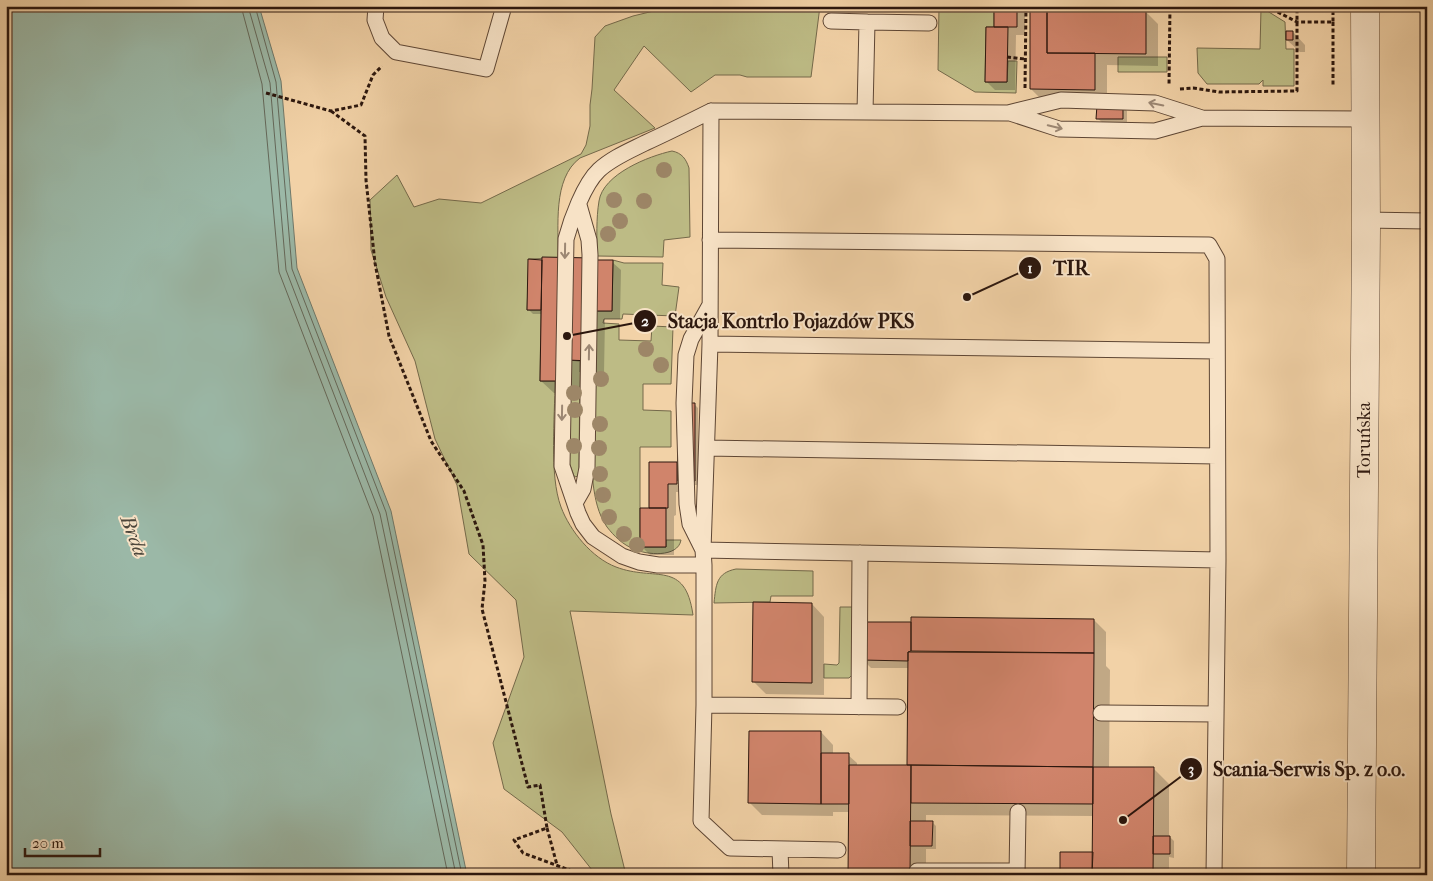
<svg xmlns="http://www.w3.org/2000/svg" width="1433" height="881" font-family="'IM FELL French Canon',serif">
<rect width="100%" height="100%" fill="#f2d2a7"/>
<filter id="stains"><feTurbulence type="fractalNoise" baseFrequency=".004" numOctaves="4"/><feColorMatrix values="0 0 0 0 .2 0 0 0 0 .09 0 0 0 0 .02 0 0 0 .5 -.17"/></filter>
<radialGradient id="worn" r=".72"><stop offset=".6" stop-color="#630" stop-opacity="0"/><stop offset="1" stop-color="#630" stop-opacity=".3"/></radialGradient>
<!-- green -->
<path fill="#bdbb85" stroke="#74694a" d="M665 6H820L811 77H747L740 75H715L691 92 644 46 614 90 655 128 580 158C552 179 559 227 558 258L529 259 527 310H541L540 381H555C555 417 549 475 561 507 570 531 592 558 616 567 655 582 685 559 693 615L570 611 611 814 626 875H596L562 832 504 789 493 743 524 657 516 600 469 554 457 485 435 439 415 361 386 297 371 250 370 200 397 175 414 207 439 199 481 203 581 154 586 145 590 126V105L592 89 595 37 605 26 633 16 662 9Z
M939 6H994V27H986L985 82H1007L1008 61H1017L1016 93 975 92 938 70Z
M1261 9H1264L1285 22 1286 49H1294V86H1263V80L1259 84H1207L1198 73 1197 48 1260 49Z
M1118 57H1167V72H1118Z
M672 151C682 153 686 159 689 168L690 237 664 240 663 257 597 256C597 238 596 219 599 201 603 174 649 156 672 151Z
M613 260 624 263H663L662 285 679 287 675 316 623 314 622 319H604L603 323 619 324V340L651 341 652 326 673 327 671 384H643V410L671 411V447H640V547H666V540H681C678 558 646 555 634 549 623 545 614 536 607 527 598 514 595 499 593 483L595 366 593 311H612Z
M567 360 580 361 579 468 578 475 576 477 574 476 569 462Z
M736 569 813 571V596H771L770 602 714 603C716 585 716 573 736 569Z
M840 607H856L853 674 849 678H824V664L837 665 839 663Z
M1427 653V875H1424Z"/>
<!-- water -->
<path fill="#9bb8a7" stroke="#6f786a" d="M6 6H259L281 81 297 268 391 511 467 875H6Z"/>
<!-- shadow -->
<path fill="#0003" d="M995 6H1025V35H1016L1015 90H995L986 81 995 28Z
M1032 6H1151V9H1143L1158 24V66L1107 65V102L1043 101 1031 89Z
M1293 32 1305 45V52H1300L1287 40Z
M1123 107 1127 111V123L1102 122 1098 119Z
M530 261 612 262 621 270 620 319H605L604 373 579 372V393H554L541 381 542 314H533L529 310Z
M694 404 698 408 699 485H685V492H676V515L674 516V555H650L642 547 651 509 677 463 679 465Z
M812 604 824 617V695L766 694 754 682Z
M1094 620 1106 632V666L1110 670 1109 768H1153L1169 784V836L1174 841V858L1169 857V875H1061L1094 853V816L926 815V822H932L936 826V849H926V875H850V812H833V816L762 815 750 803 821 732 833 745V754L848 755 857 763V766H908L909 668H871L863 660V623Z"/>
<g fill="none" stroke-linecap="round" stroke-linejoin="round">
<!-- shore -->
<path stroke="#64685a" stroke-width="1" d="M241 6 262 84 279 272 373 516 448 875
M248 6 270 83 286 270 380 514 456 875
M255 6 276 82 292 269 386 512 462 875"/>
</g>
<!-- building -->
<path fill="#d0846b" stroke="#2c170e" d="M994 6H1017V27H994Z
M1030 6H1093V10H1047V53H1095V90L1030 89Z
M1093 6H1137V10H1093Z
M1047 10 1146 11V54L1047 53Z
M986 27H1008L1007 82H985Z
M1286 31H1293V40H1286Z
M1097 105 1123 106V119H1096Z
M542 257 594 258 592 361 567 360V381H540Z
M528 259 542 260 541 310H527Z
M594 260H613L612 311H593Z
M677 403H695V481H678Z
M649 462H677V484H668V508H649Z
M640 508H666V547H640Z
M753 602 812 603V683L752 682Z
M911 617 1094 619V653L911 651Z
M862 622H911V651L908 652V661L862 660Z
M908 652 1094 653 1093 767 907 765Z
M749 731H821V804L748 803Z
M821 753H849V804H821Z
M849 765H911L910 875H848Z
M911 765 1093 767V804L911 803Z
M1093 767H1154L1153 875H1092Z
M910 821H933L932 846H910Z
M1153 836H1170V854H1153Z
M1060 852H1093L1092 875H1060Z"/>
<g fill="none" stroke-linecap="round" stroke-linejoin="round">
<!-- service casing -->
<g stroke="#5e4634" stroke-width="17">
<path id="service" d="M376 6 375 20 382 38 396 52 486 69 504 6
M831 21 867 22 865 112
M867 22 929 23
M1010 113 1059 129 1155 131 1202 118 1364 119
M1202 118 1155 103 1061 100 1008 113 711 111 710 344 703 550 1218 560
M1365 220 1427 221
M710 240 1209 245 1217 259 1218 560 1214 875
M710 305 691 339 686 355 684 403 687 504 690 524 703 550 704 565H658L639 562 622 556 593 537 583 524 578 513 562 466 566 239C571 220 584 184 599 170 612 158 629 151 645 143 667 133 689 122 711 111
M710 344 1217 351
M707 448 1217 456
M575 503 583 489 587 468 590 255 589 240 579 205
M704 565V705L898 707
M704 705 701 821 730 848 838 850
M859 707 860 553
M1101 713 1216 714
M780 850 781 875
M917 871H1017
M1017 875 1018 812"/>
</g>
<!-- tertiary casing -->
<g stroke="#5e4634" stroke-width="29">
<path id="tertiary" d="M1361 875 1366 228 1365 6"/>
</g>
<!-- path -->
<path stroke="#2c170e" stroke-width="3" stroke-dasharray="4 2.5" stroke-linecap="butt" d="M1159 6H1170L1169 86
M1266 6 1297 22H1333V6
M1333 22V86
M1007 57 1025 59
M1025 88 1026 6
M1180 89 1193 88 1219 92 1297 91V6
M266 93 331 111 361 105 373 75 382 66
M331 111 365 136 366 180 375 263 389 336 431 441 464 491 483 545 485 581 482 609 528 787 540 785 547 828 514 840 523 853 583 875
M547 828 557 865
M617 875 625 871"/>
<!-- service -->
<use href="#service" stroke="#f7e2c6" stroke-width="15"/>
<!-- tertiary -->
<use href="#tertiary" stroke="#f7e2c6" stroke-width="28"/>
</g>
<!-- trees -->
<g fill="#9d8667">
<circle cx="664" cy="170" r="8"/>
<circle cx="614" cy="200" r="8"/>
<circle cx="644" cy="201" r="8"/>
<circle cx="620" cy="221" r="8"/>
<circle cx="608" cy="234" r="8"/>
<circle cx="646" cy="349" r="8"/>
<circle cx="661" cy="365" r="8"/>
<circle cx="601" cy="379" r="8"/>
<circle cx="574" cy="393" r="8"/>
<circle cx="575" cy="410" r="8"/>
<circle cx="600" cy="424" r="8"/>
<circle cx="574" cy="446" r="8"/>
<circle cx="599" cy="448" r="8"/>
<circle cx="600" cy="474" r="8"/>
<circle cx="603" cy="495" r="8"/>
<circle cx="609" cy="517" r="8"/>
<circle cx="624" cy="534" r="8"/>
<circle cx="637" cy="545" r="8"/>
</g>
<!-- one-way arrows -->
<defs><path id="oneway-shaft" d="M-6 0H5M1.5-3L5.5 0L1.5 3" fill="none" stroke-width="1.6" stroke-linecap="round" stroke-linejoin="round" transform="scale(1.25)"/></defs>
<g stroke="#9c8773">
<use href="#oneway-shaft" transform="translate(1156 104) rotate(-169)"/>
<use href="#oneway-shaft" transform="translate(1055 127) rotate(14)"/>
<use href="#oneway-shaft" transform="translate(565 251) rotate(91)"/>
<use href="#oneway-shaft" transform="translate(589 352) rotate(-89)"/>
<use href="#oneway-shaft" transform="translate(562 413) rotate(91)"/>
</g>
<g text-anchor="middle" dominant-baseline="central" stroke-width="4" stroke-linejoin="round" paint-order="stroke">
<!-- street labels -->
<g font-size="19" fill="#2c170e" stroke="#f7e2c6">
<text transform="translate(1364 440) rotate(-90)">Toruńska</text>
</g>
<!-- water labels -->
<g font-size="20" font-style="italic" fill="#4d473c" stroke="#f7e2c6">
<text transform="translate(134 536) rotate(69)">Brda</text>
</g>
</g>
<!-- callouts -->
<path fill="none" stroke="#2c170e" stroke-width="2" d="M967 297L1030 268M567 336L645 321M1123 820L1191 769"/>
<g fill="#2c170e" stroke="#f7e2c6" stroke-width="2">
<circle cx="967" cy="297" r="5"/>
<circle cx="567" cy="336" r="5"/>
<circle cx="1123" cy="820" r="5"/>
<circle cx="1030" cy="268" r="12"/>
<circle cx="645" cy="321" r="12"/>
<circle cx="1191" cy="769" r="12"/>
</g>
<g font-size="15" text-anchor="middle" font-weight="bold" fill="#fff">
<text x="1030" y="273">1</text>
<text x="645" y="326">2</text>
<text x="1191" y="774">3</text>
</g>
<g font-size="20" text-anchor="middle" font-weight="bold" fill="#2c170e" stroke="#f7e2c6" stroke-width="4" stroke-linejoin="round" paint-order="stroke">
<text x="1071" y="275">TIR</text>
<text x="791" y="328">Stacja Kontrlo Pojazdów PKS</text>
<text x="1309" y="776">Scania-Serwis Sp. z o.o.</text>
</g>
<!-- margin -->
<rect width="1433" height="881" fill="none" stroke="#f2d2a7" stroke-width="25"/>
<rect x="8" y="8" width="1418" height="866" fill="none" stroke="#2c170e" stroke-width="2.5"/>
<rect x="12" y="12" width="1408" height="856" fill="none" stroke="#2c170e"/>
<!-- scale -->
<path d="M25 848v8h75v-8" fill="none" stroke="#2c170e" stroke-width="2.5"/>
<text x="32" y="848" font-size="15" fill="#2c170e" stroke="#f7e2c6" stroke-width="4" paint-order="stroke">20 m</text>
<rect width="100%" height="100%" filter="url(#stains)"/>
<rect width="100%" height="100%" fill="url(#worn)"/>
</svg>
